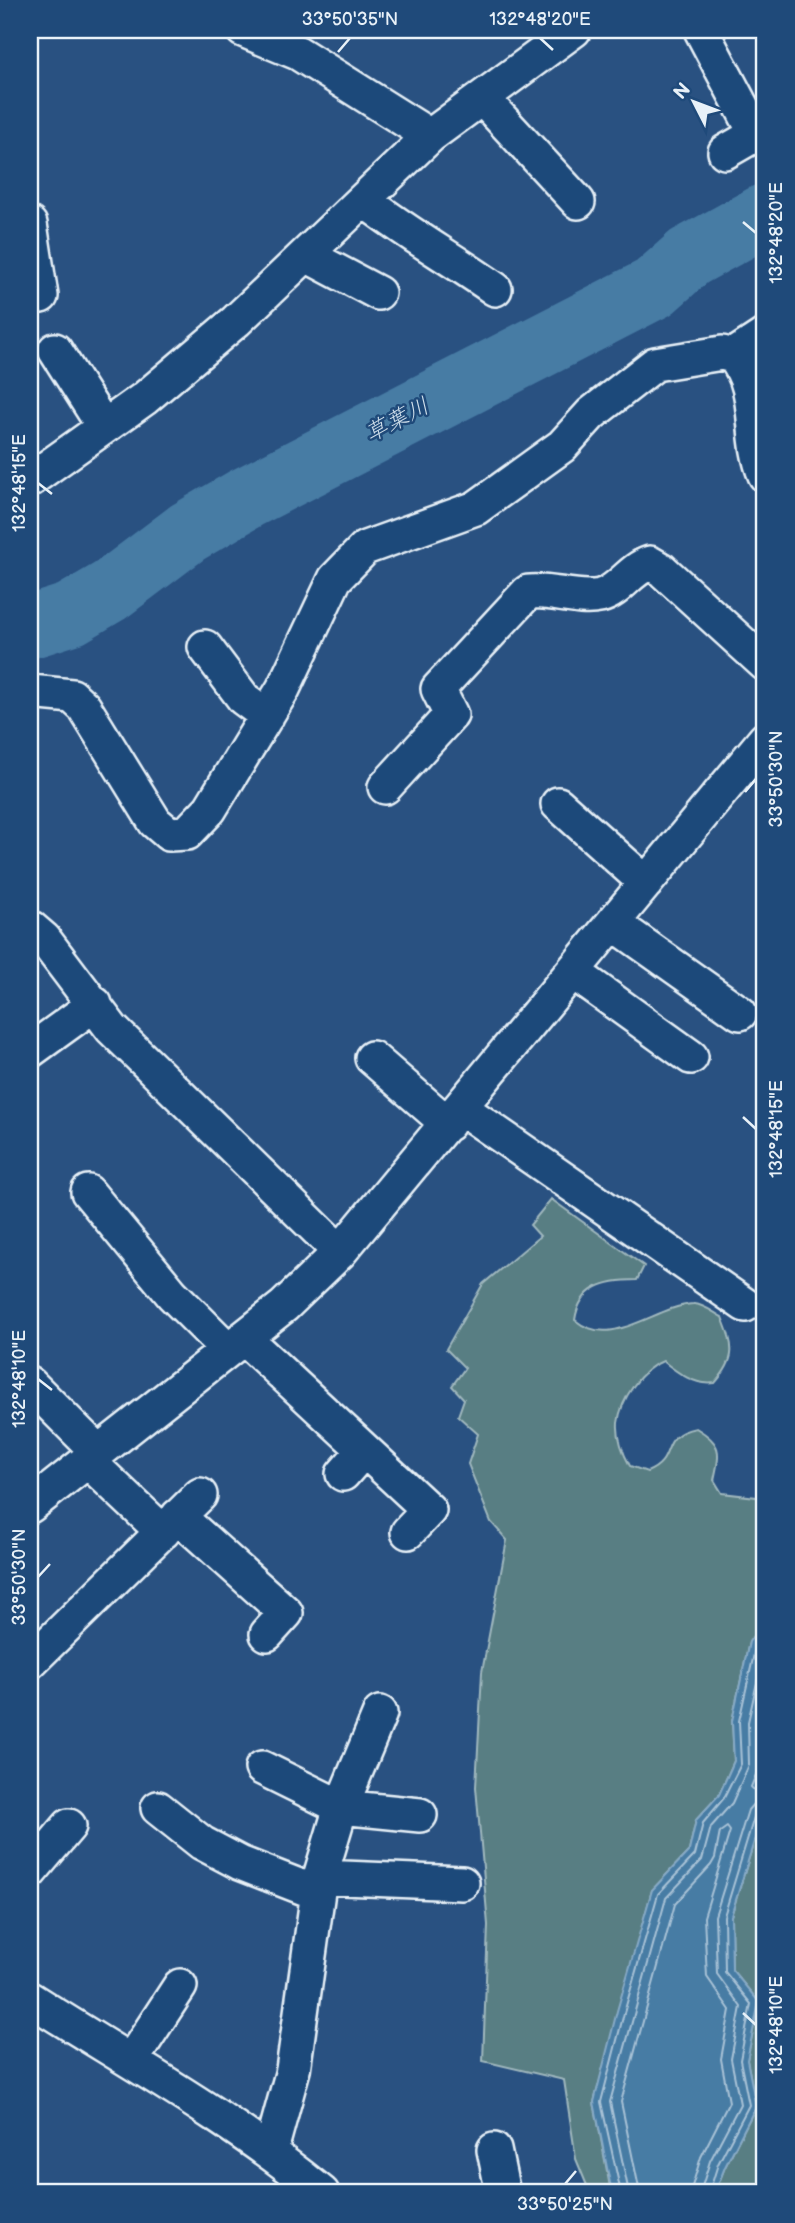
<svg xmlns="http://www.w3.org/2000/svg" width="795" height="2223" font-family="'Balsamiq Sans','Klee One',sans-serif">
<rect width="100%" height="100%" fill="#295181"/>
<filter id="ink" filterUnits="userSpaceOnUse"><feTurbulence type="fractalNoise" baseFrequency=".0143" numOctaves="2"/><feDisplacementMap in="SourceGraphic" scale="14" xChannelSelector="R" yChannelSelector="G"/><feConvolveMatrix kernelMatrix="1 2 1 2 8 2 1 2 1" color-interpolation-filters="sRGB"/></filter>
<g filter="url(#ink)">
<!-- green -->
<path fill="#597e83" stroke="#a0b8be" stroke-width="2" d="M551 1199 644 1266 637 1280C606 1280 580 1286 575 1320 612 1351 655 1306 693 1304 702 1303 714 1313 722 1317 734 1347 737 1358 715 1383 695 1386 678 1373 663 1361 641 1369 621 1399 618 1423 617 1438 623 1453 630 1466L647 1472C679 1459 656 1436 696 1428 723 1444 720 1452 714 1480L722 1493 765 1498V1620L749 1642 732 1721 734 1761 719 1795 696 1820 689 1851 652 1890 594 2102 610 2187 616 2193H590L576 2159 564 2080 483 2061 488 1925 476 1787 482 1672 507 1540 491 1522 468 1464 478 1434 458 1416 464 1399 452 1386 465 1368 446 1349 483 1284 540 1236 530 1225Z
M765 1806V2193H715L725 2167 756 2106 747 2060 759 2002 732 1970 731 1916Z"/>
<!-- water -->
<path fill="#477ba4" stroke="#87aac6" stroke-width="2" d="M765 1620V1806L731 1916 732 1970 759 2002 747 2060 756 2106 725 2167 715 2193H616L611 2188 594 2102 617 2011 652 1890 689 1851 696 1820 719 1795 734 1761 732 1721 749 1642Z"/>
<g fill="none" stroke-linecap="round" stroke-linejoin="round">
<!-- shore -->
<path stroke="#a8c2d6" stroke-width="2" d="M765 1692 758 1724 760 1765 751 1787 754 1790 765 1789
M621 2193 601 2102 624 2013 658 1894 695 1855 703 1823 724 1798 741 1764 739 1721 756 1645 765 1631
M629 2193 610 2102 666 1898 702 1860 711 1827 732 1803 749 1765 748 1722 765 1647
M640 2193 621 2102 675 1904 711 1865 715 1858 720 1832 727 1827 730 1831 704 1917 707 1977 730 2010 721 2059 729 2102 701 2157 690 2193
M700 2193 710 2161 740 2104 731 2059 741 2007 717 1974 715 1916 748 1810 755 1802 765 1800
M709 2193 718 2164 749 2105 740 2060 751 2004 725 1972 724 1916 755 1814 765 1809"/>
<!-- river -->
<path stroke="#477ba4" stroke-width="63" d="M30 627 71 614 110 591 188 532 246 498 654 288 689 257 765 215"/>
<!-- minor casing -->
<g stroke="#e8f1f8" stroke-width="38">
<path id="minor" d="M243 30 298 53 430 136
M701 30 756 134
M482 98 578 202
M725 152 765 129
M364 200C406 233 451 258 495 289
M30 224 41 296
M306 255 378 293
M55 350 104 427
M733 356 765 335
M30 480 145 398 236 321 430 136 574 30
M205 647 244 699 267 716
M30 692 72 696 84 707 155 822 169 834 187 833 210 809 283 689 335 579 365 548 476 508 562 446 591 414 655 364 722 353 733 356C762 389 748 436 765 475
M385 787 451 715 438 689 528 592C551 589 577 601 600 596 620 591 630 569 650 563L662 570 765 664
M558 804 646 883
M613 923 740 1013
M30 927 44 939 112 1029 340 1252
M573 972 691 1057
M30 1051 95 1004
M372 1058 448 1124
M461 1108 745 1305
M88 1192 172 1294 228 1350
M244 1338 429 1510 408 1532
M30 1384 98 1452
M88 1461 163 1532
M343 1474 364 1450
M30 1506 284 1306 340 1252 765 739
M178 1516 286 1613 267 1634
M30 1662 200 1495
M262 1768 341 1807 420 1815
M158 1808 202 1843 240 1863 317 1893
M30 1872 69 1826
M320 1877 462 1883
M30 1999C129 2062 231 2118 322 2193
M131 2061 180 1986
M271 2150 293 2070 320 1877 341 1807 380 1713
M494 2150 503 2193"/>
</g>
<!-- minor -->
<use href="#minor" stroke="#1f4a7a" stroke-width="33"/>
</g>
</g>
<!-- ticks -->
<path fill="none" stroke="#e8f1f8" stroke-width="2.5" d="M540 38 553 50M338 52 350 38M743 222 756 233M38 483 52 494M745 792 756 779M743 1117 756 1129M38 1379 52 1390M38 1577 50 1564M743 2013 756 2025M565 2184 576 2171"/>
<g text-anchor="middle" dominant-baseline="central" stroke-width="5" stroke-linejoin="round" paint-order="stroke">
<!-- water labels -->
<g font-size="23" font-style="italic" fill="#d0dfeb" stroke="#1f4a7a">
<text transform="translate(397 420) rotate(-27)">草葉川</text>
</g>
</g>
<!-- margin -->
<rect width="795" height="2223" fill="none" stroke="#1f4a7a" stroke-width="77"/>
<!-- north arrow -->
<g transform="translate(694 102) rotate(312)" stroke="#1f4a7a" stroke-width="5" paint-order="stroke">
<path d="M0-5L12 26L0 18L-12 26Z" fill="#e8f1f8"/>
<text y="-10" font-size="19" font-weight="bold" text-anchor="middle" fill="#e8f1f8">N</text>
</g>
<rect x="38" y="38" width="718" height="2146" fill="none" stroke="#e8f1f8" stroke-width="2.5"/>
<g font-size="18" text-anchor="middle" fill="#e8f1f8">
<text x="350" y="25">33°50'35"N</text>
<text x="540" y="25">132°48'20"E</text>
<text transform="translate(776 233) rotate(-90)" y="6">132°48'20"E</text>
<text transform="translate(19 483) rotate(-90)" y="6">132°48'15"E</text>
<text transform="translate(776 779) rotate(-90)" y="6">33°50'30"N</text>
<text transform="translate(776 1129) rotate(-90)" y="6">132°48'15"E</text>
<text transform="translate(19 1379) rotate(-90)" y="6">132°48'10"E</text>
<text transform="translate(19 1577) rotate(-90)" y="6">33°50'30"N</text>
<text transform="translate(776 2025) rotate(-90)" y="6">132°48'10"E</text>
<text x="565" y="2210">33°50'25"N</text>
</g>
</svg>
